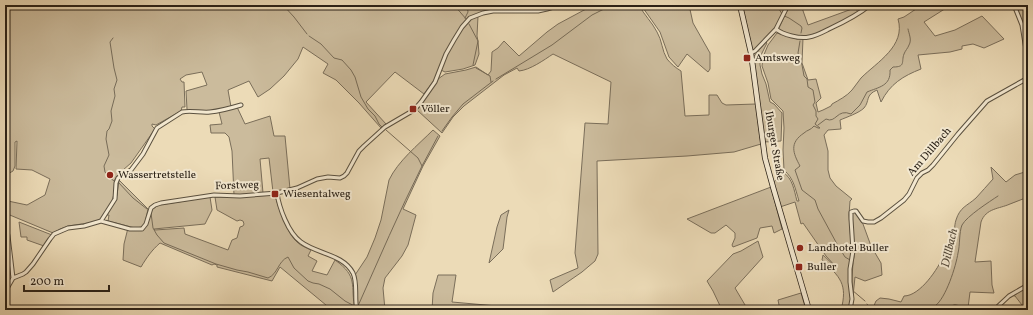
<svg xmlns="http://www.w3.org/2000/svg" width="1033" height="315" font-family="Vollkorn,serif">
<rect width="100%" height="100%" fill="#ecdbb7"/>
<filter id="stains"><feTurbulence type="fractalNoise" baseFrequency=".005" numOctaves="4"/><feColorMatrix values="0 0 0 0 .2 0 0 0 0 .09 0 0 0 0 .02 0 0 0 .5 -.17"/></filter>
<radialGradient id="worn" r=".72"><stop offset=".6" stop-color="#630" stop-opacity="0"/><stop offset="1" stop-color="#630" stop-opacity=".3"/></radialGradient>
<!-- green -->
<path fill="#cbbb9c" stroke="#7a6e5a" d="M5 5H554L537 9 503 8 482 12 478 16 477 36 478 41 479 54 475 65 463 69 445 72 439 69 435 79 424 94 395 72 366 102 386 124 381 128 359 103 336 80 323 73 328 64 303 47 298 59 284 76 270 89 258 97 249 81 228 90 231 107 210 112 188 111 187 109 186 91 207 85 202 72 186 75 180 79 182 82H184L185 107H182L181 111 156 125 152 124V126L155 129 131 163 123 170 115 179 114 194 112 201 102 218 95 222 68 226 60 229 53 233 5 213 8 201 27 205 45 195 50 179 32 170 16 169 17 141 15 142V166L13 171 6 175 5 169Z
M584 5H639C644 15 652 22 657 32 662 40 662 51 667 59 671 64 676 68 681 71L685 116 709 115V95H717L722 103 726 105 756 104 761 144 734 152 687 156 597 161 598 254 595 261 582 272 553 292 550 280 578 268 575 253 585 123 608 124 611 82 553 54C544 60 530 70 519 71L517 68 504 75 464 106 453 117 442 133 417 110 438 79 445 74 466 70 476 67 488 75 491 71 492 52 498 48 504 41 519 56 547 32 558 24 586 9Z
M641 5H689L693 23 710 53V69L708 72 687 54 678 67 669 57 660 32Z
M742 5H787L774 29 754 50 752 49Z
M790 5H801L808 25 852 9 851 5H855L858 13C844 20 814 38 799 37 792 36 785 32 778 30Z
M922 5H951L924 22 935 36 955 30 982 16 1004 39 984 48 973 44 962 46V49L950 52 918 55 921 69C903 76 890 84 881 102L877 90C865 95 870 101 864 108 859 113 847 117 840 120L841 129 828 130 824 135 828 151V170L830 178 836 186 852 199 850 201 849 215 852 255 850 263 849 270H851L854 257 853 240 852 213 855 212 863 224 871 246 881 263 882 275 865 281 855 277 853 296 851 285 849 284 851 299 848 310H841C848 284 840 277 822 260L823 255 837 268 826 256 803 223 801 224 795 202 780 207 773 183 783 172C793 179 794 190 797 201H799C795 188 794 179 784 170L783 150 784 128 783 111 771 99 768 83 762 66 763 57 768 45 777 33 797 39 803 38 802 63 808 80 816 79 821 98 816 103 818 112 823 110 831 106 832 104C839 100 847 96 852 90 855 86 858 82 861 78 877 62 906 46 898 19L904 17Z
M1015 5H1028V58L1026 46Z
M766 42 767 43 760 57V65L762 74 766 84 770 102 774 104 782 113 781 141 764 142 753 57Z
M237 107 245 124 270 116 274 136H285L290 189 273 192 269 158 260 159 263 193 234 195 232 151 229 137 225 133H211L210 125 222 124 219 112Z
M433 130 440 136 423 166 403 209 416 215 408 245 402 256 385 278 383 288 385 310H359L357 304 355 275 367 257 375 238 381 220 389 180C398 161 418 145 433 130Z
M991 167 1006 182 1015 175 1028 171V197C1022 199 1016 202 1010 204 999 209 986 208 981 222L975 262 991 261 992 285 994 293 970 292 968 308C959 305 951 305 942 310H872L876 301 880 298 889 299 901 302 904 296C920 296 938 269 944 255 959 251 952 232 956 220 960 207 967 206 976 198 982 192 987 185 993 179Z
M119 180 148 209 145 223 142 227 135 228 108 221 109 215H107L114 203 117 195Z
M771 187 782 229 774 233 772 226 760 228 757 238 733 247 732 245 735 238V233L726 225 715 233H711L687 219Z
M275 195C278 207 287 233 297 242 301 246 307 248 311 250L308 256 317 261 312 271 327 275 335 260C359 277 350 285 355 310H332L280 267 272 281 217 267V265L214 264 212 265 160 243C152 250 147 257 141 267L123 260 124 244 128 228 144 229C151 219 146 211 159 205L210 197 212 210 205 224 154 229 155 230 184 228 185 234 228 250 232 240 237 238 240 227 243 226 244 224 243 221 240 220 237 221 217 210 215 197H240Z
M509 210 507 217 503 249 489 263 497 227 501 215Z
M19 222 52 235 44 246 27 240V237H21Z
M758 241 763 257 735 288 748 310H722L713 291 707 281 733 254 741 251Z
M438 275H456L452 302 508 307 517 310H432L433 293Z
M1028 286V309L1027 310H1015L1022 305 1015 296 1011 295Z
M801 293 806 310H780L778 300Z"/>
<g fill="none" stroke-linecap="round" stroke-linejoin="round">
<!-- stream -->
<path stroke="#776b57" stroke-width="1" d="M283 5 294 17 307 34
M454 5 467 20
M779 5 780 11 781 12 782 15 789 18 801 26 802 28 801 33
M465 18 468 12 467 5
M469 24 478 41 473 65
M309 36 321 44 334 58 342 60 351 70 355 77 361 97 368 109 375 116 379 124 382 127
M113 38 110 42 114 68 117 80 114 89 115 96 111 111 112 121 109 129 107 131 106 139 109 155 104 166 105 172 109 177 114 181
M800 41 798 53 802 65 804 76 807 79 808 87 813 90 815 102 813 105 816 111V116L818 119 815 124 820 128H818L814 126C811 130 807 130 804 133 789 143 793 153 800 166L795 170 802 190 815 200 818 209 837 244 845 257 850 260
M476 68 490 76 491 82
M496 79 552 45 592 15 612 5
M818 125 826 119C836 124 837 108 851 114L860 105 867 92C879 87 891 86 890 70L893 67C906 67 901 62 904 54 905 51 908 48 909 45 912 40 909 34 908 29
M386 130 418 158 422 166
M442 131 452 117 463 104 493 81
M118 182 133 198 147 209
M151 213 153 228 157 235 164 243 216 264 237 270 248 272 268 278C278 274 278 261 288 257L294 268 308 281 313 283 319 284 330 289 345 301 362 310
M853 263 852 277V290L865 301
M867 304 869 307 873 310
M358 306C379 259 399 212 422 166 427 156 433 146 438 136
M927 310C929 309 933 308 935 306 946 298 956 266 958 253 960 246 959 232 962 225 967 216 989 202 998 196"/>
<!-- minor casing -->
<g stroke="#5a503f" stroke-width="5">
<path id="minor" d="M1014 5 1022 25 1028 62
M776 29C783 35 800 39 809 37 816 36 823 32 829 29 844 22 858 15 870 5
M751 53 755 51 776 29 788 5
M277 193C279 207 288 233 301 242 317 254 343 254 353 273 358 284 354 298 357 310
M5 221 8 236 13 278 5 292
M101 221 115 199 116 183 118 178 131 170 143 154 157 128 182 112C191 110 201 113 210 112 221 111 231 108 241 105
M13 278 23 274 26 272 33 264 50 239 54 234 68 228 84 226 101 221 130 229H142L146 224 151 208 155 205 161 203 214 195 240 196 277 193 297 188 317 179 328 177 340 178 344 176 347 173 359 151 364 146 385 127 414 110 421 102 435 82 446 54 454 40 462 27 470 18 483 13 493 11H538L547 9 560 5
M850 310 852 299 850 282V269L853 251 851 219V212L854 211H856L863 221 868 222H874L881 218 904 200 909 194 917 178 922 173 928 170 933 165 958 134 987 101 1028 78
M943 310 955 307 973 310
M994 310 1009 296 1028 285"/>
</g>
<!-- secondary casing -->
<g stroke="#2a2117" stroke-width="6">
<path id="secondary" d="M740 5 751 53 765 158 773 187 809 310"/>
</g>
<!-- minor -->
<use href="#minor" stroke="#f3e8d0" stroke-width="3"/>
<!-- secondary -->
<use href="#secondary" stroke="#f3e8d0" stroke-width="4.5"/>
</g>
<!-- markers -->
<g fill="#8f2418" stroke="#f3e8d0" stroke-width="1.5">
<rect x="743" y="54" width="8" height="8" rx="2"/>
<rect x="409" y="105" width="8" height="8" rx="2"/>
<circle cx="110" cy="175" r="4"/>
<rect x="271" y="190" width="8" height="8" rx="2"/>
<circle cx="800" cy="248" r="4"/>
<rect x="795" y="263" width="8" height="8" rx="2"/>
</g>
<g text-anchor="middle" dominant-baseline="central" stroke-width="4" stroke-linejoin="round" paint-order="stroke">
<!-- poi labels -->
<g font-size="11" fill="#2a2117" stroke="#f3e8d0" text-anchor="start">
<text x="755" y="58">Amtsweg</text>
<text x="421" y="109">Völler</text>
<text x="118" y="175">Wassertretstelle</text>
<text x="283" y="194">Wiesentalweg</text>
<text x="808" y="248">Landhotel Buller</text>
<text x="807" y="267">Buller</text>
</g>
<!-- street labels -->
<g font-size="11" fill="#2a2117" stroke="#f3e8d0">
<text transform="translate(774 146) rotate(80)">Iburger Straße</text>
<text transform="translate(930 152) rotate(-49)">Am Dillbach</text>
<text transform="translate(237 186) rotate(-2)">Forstweg</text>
</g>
<!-- water labels -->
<g font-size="12" font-style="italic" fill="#574c3c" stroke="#f3e8d0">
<text transform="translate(950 248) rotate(-77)">Dillbach</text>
</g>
</g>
<!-- margin -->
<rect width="1033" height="315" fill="none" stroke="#ecdbb7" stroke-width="20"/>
<rect x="6" y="6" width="1021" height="303" fill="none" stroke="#2a2117" stroke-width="2"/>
<rect x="10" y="10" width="1013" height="295" fill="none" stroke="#2a2117"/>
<!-- scale -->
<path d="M24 285v6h85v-6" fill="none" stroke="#2a2117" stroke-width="2"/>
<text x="30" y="285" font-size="12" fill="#2a2117" stroke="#f3e8d0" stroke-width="3" paint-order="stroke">200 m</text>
<rect width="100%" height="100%" filter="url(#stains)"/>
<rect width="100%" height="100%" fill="url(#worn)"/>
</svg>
